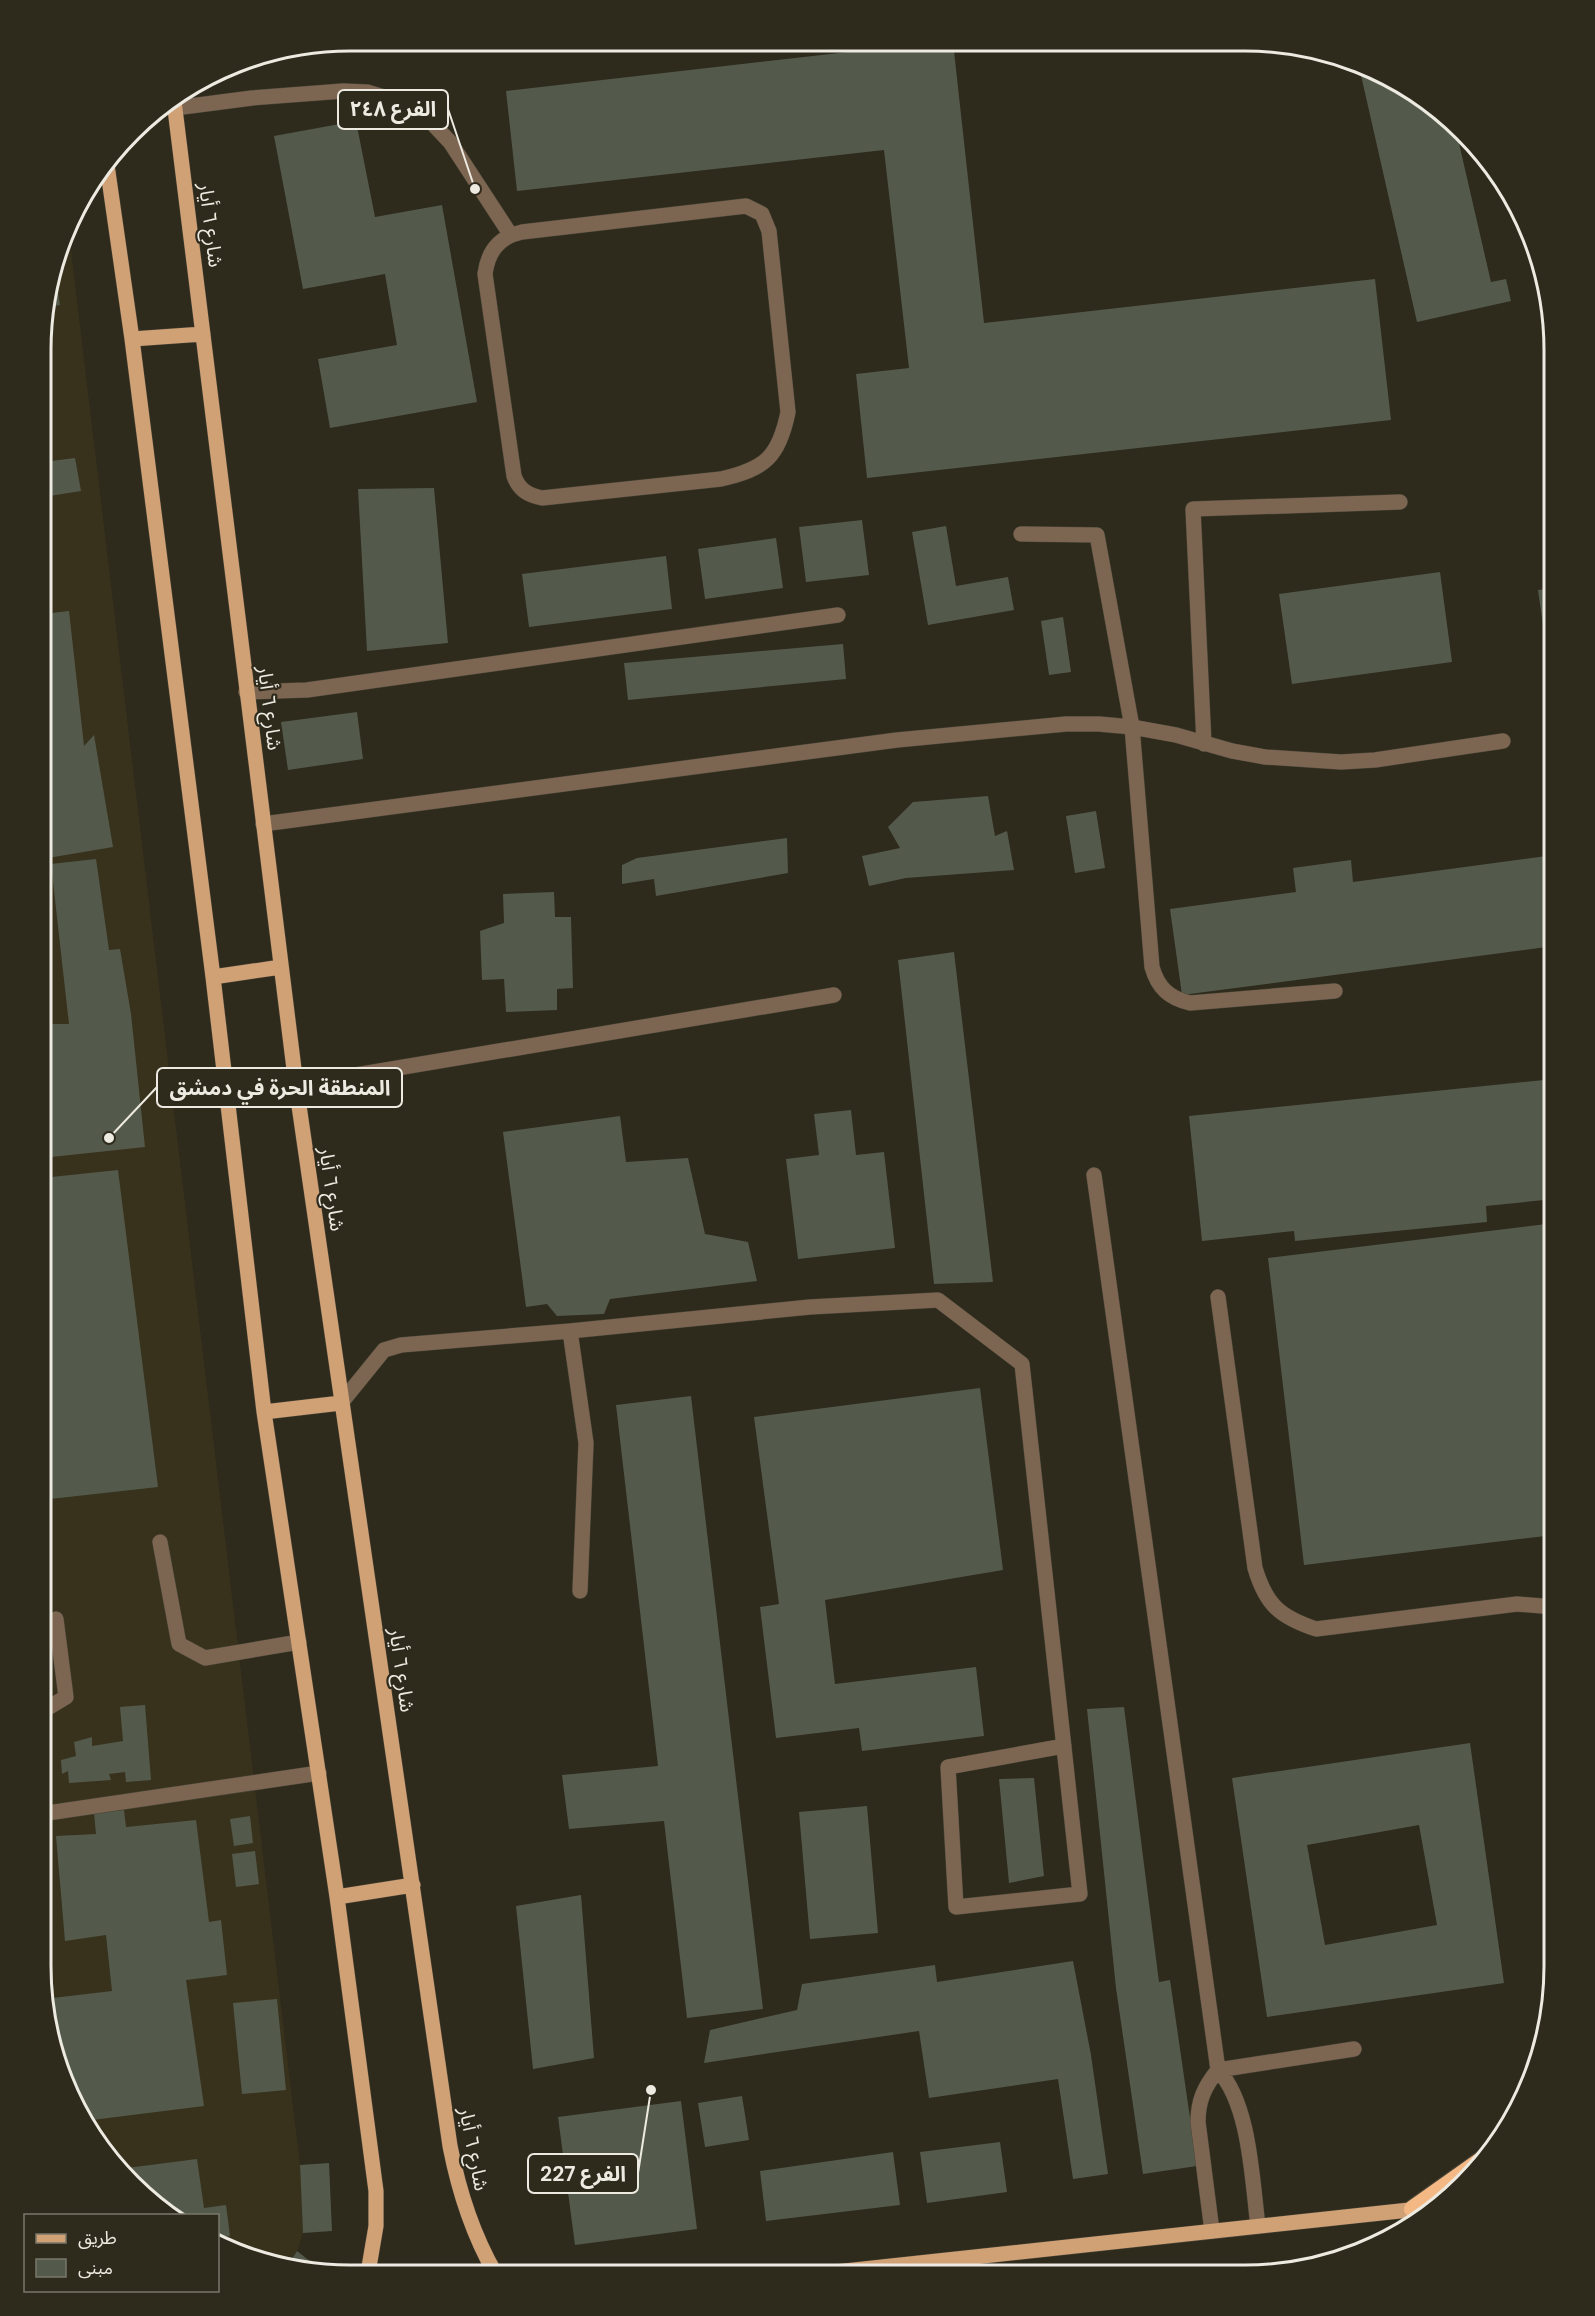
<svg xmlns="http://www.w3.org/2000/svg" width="1595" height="2316" font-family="'DM Sans','Noto Sans Arabic',sans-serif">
<rect width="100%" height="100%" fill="#2e2a1c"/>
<!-- built -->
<path fill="#38321d" d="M69 234 300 2165 303 2233 297 2251 287 2267 232 2252 218 2244V2216L168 2215 162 2212 105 2155 72 2103 47 2027 41 1966 43 309Z"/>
<!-- building -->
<path fill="#535a4b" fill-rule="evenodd" d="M847 42H953L984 323 1375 279 1391 420 867 478 856 374 909 368 884 150 517 191 506 91 848 52Z
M1358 62 1433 104 1455 126 1491 282 1506 279 1511 301 1417 322Z
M356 121 375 217 442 205 477 402 330 428 318 359 397 345 385 274 303 289 274 136Z
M55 274 60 305 44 308Z
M48 441 51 461 75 458 81 491 43 497V442Z
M434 488 448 643 367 651 358 489Z
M862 520 869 575 806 582 799 527Z
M946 526 956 586 1008 577 1014 610 928 625 912 532Z
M776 538 783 588 705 599 698 549Z
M666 556 672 609 529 627 522 574Z
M1440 572 1452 662 1292 684 1279 594Z
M1554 588V688H1552L1538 590Z
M69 611 84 746 94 735 113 847 42 859 43 614Z
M1063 617 1071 672 1049 675 1041 621Z
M843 644 846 679 628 700 624 663Z
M357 712 363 759 288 770 281 722Z
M988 796 995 836 1007 831 1014 870 906 878 869 886 862 856 900 848 888 827 913 802Z
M1096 811 1105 868 1075 873 1066 816Z
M787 838 788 873 656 896 654 879 622 884V865L637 858Z
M1554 855V946L1182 995 1170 909 1296 892 1293 868 1351 860 1353 882Z
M96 859 109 950 120 949 131 1014 145 1147 42 1158V1024H69L51 864Z
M554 892 555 917H571L573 988 557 989V1010L506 1012 504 979 482 980 480 931 504 923 503 894Z
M954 952 993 1282 934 1284 898 960Z
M1554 1079V1199L1486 1206 1487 1222 1295 1241 1294 1231 1202 1241 1189 1116Z
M851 1110 856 1155 884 1152 895 1248 798 1259 786 1159 819 1155 814 1114Z
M620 1116 626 1162 688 1158 705 1234 748 1242 757 1281 610 1299 604 1314 557 1316 547 1304 526 1307 503 1132Z
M118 1170 158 1487 41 1500 42 1178Z
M1554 1223V1535L1304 1565 1268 1258Z
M980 1388 1003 1570 825 1600 835 1684 976 1667 984 1736 862 1751 859 1728 776 1738 760 1607 779 1604 754 1417Z
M691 1396 763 2009 687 2018 664 1821 569 1829 562 1775 658 1766 616 1405Z
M145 1705 151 1780 126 1782 125 1772 109 1774 111 1780 69 1783 68 1771 62 1774 61 1760 76 1756 74 1742 92 1737V1746L123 1741 120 1707Z
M1124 1707 1159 1982 1170 1980 1197 2166 1143 2174 1116 1988 1087 1709Z
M1470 1743 1504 1983 1267 2017 1232 1778ZM1419 1825 1437 1925 1325 1945 1307 1845Z
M1034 1778 1044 1876 1009 1883 999 1779Z
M867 1806 878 1933 810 1939 799 1812Z
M124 1810 126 1827 196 1820 209 1922 221 1920 227 1975 186 1980 204 2106 84 2121 72 2103 47 2027 44 1999 112 1991 106 1935 65 1941 56 1836 96 1834 94 1813Z
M250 1816 253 1843 234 1846 230 1819Z
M255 1851 259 1884 236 1887 232 1854Z
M581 1895 594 2058 533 2069 516 1906Z
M1073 1961 1091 2055 1108 2174 1073 2179 1058 2079 929 2098 919 2031 704 2063 710 2030 797 2010 802 1984 935 1965 937 1982Z
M277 1999 286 2090 242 2094 233 2003Z
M742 2096 749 2140 705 2147 698 2103Z
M681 2101 697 2229 575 2245 558 2117Z
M1000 2142 1007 2192 927 2203 920 2152Z
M893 2152 900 2205 766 2221 760 2171Z
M197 2159 204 2208 226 2205 230 2236 218 2238V2216H168L162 2212 119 2169Z
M329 2163 332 2231 303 2233 300 2165Z
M297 2251 315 2265 311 2273 287 2267Z"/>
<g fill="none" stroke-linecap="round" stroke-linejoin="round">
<!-- minor casing -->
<g stroke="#494538" stroke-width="16">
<path id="minor" d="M175 108 252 98 343 91 367 92 390 99 411 108 433 124 450 142 510 234
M746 206 762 214 769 231 788 412C779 457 765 469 721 479L542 498C528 495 519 490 514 476L485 274C488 251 499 237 522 232Z
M1021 534 1097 535 1132 727 1152 967C1158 988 1169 998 1190 1003L1335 991
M246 692 307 690 838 615
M1204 744 1193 509 1400 502
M263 824 897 740 1066 724H1099L1132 727 1176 735 1232 751 1265 757 1341 762 1375 760 1503 741
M296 1085 834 995
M1094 1175 1218 2070C1250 2104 1252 2180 1258 2226
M1218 1297 1255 1568C1266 1605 1280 1617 1316 1629L1517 1604 1554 1607
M570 1331 586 1443 580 1591
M341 1403 384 1350 401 1345 570 1331 810 1307 938 1300 1022 1364 1080 1894 956 1907 948 1767 1064 1746
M160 1542 179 1644 205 1658 299 1642
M41 1712 66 1697 56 1619
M41 1814 319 1773
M1212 2231 1198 2122C1198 2101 1204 2087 1218 2070L1354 2049"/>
</g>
<!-- major casing -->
<g stroke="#494538" stroke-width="16">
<path id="major" d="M174 101 296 1085 450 2146C459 2192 472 2233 495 2273
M107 165 132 339 213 977 264 1412 337 1897 376 2191V2226L368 2273
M132 339 203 334
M213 977 281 967
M264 1412 341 1403
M337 1897 413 1885
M817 2274 1437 2207"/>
</g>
<!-- highway casing -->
<g stroke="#494538" stroke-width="20">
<path id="highway" d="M1413 2209 1485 2158"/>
</g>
<!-- minor -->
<use href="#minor" stroke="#7d6651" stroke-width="15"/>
<!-- major -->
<use href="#major" stroke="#d1a176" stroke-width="15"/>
<!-- highway -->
<use href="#highway" stroke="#f3b884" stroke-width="18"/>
</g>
<g text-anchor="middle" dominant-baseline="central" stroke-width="4.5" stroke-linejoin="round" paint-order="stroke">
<!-- street labels -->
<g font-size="20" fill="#edeae1" stroke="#2e2a1c">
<text transform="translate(211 225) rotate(83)">شارع ٦ أيار</text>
<text transform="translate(270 708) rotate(83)">شارع ٦ أيار</text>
<text transform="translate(332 1189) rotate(82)">شارع ٦ أيار</text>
<text transform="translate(402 1670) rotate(82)">شارع ٦ أيار</text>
<text transform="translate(474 2149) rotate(79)">شارع ٦ أيار</text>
</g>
</g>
<!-- crop -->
<path d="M0 0H1595V2316H0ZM350 51H1245A299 299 0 0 1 1544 350V1966A299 299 0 0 1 1245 2265H350A299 299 0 0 1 51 1966V350A299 299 0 0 1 350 51Z" fill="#2e2a1c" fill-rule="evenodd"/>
<path fill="none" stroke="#edeae1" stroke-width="3" d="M350 51H1245A299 299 0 0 1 1544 350V1966A299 299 0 0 1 1245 2265H350A299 299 0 0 1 51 1966V350A299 299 0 0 1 350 51Z"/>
<!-- callouts -->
<path fill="none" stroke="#edeae1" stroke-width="2" d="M475 189L448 109M109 1138L157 1087M651 2090L638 2173"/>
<g fill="#edeae1" stroke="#2e2a1c" stroke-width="2">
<circle cx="475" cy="189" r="6"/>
<circle cx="109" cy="1138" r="6"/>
<circle cx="651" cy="2090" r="6"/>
</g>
<g fill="#2e2a1c" stroke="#edeae1" stroke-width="2">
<rect x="338" y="90" width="110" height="39" rx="6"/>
<rect x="157" y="1068" width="245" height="39" rx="6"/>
<rect x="528" y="2154" width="110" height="39" rx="6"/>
</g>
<g font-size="21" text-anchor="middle" font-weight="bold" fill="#edeae1">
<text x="393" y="116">الفرع ٢٤٨</text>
<text x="280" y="1095">المنطقة الحرة في دمشق</text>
<text x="583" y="2181">الفرع 227</text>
</g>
<!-- legend -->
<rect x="24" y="2214" width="195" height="78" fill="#2e2a1c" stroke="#7a776b" stroke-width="1.5"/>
<rect x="36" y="2234" width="30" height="9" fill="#d1a176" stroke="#7a776b" stroke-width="1.5"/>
<text x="78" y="2244" font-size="18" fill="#edeae1">طريق</text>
<rect x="36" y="2259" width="30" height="18" fill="#535a4b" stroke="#7a776b" stroke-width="1.5"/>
<text x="78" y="2274" font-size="18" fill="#edeae1">مبنى</text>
</svg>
